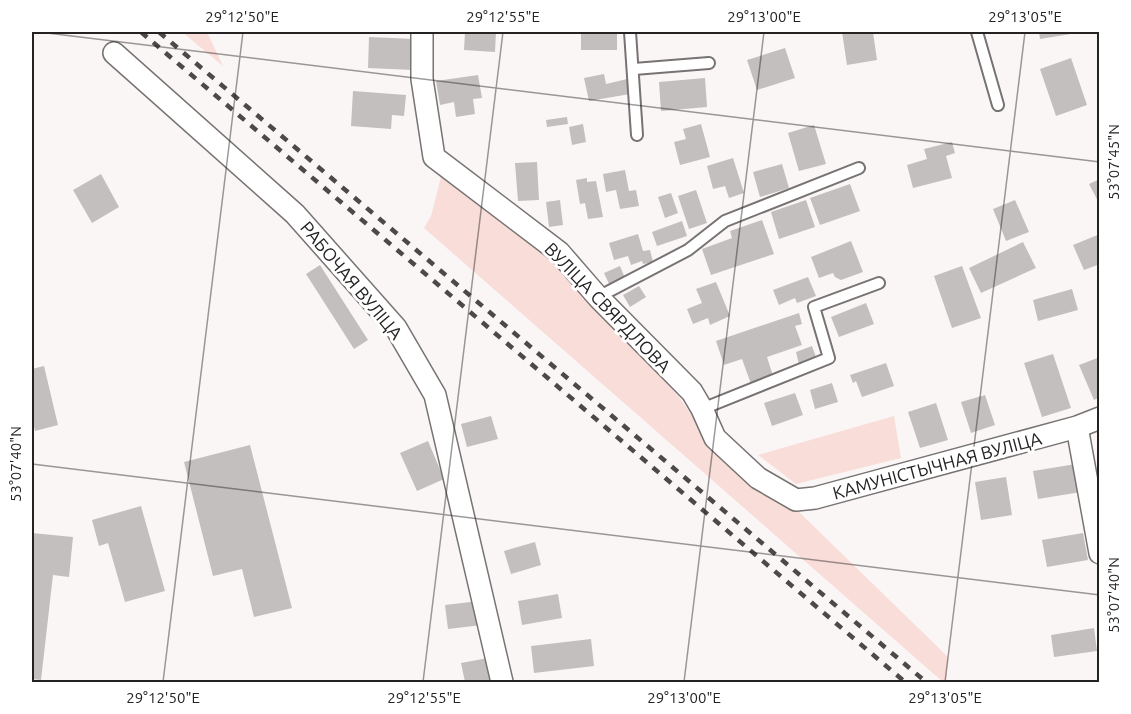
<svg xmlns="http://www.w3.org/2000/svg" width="1131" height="714" font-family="Ubuntu,sans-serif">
<rect width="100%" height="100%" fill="#faf6f5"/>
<!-- green -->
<path fill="#f9ddd9" d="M182 32H207L223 66Z
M441 177 554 262 679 397 707 437 797 510 948 657 946 682H943L424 228 431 216Z
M894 416 901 458 796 484 758 455Z"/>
<!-- building -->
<path fill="#c3bfbe" d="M465 32H496L495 52 464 50Z
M581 32H617V50H581Z
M842 32H873L877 60 847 65Z
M1039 32H1071V34L1040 39Z
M369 37 414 39 413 70 368 68Z
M785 48 795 78 757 90 747 60Z
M1071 58 1087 105 1056 116 1040 69Z
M604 74 606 84 627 79 630 94 589 101 584 78Z
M478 75 482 98 473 99 475 114 456 117 454 102 440 105 436 81Z
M705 78 707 107 661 111 659 82Z
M353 91 406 95 404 116 392 115 391 129 351 126Z
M567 117 568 124 547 127 546 120Z
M583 124 586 142 572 145 569 127Z
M701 124 710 157 680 165 674 142 686 139 683 129Z
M814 125 826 164 799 171 788 133Z
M952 142 955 153 946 156 952 178 913 188 907 165 927 159 924 149Z
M733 158 744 193 729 198 725 186 713 189 707 166Z
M537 162 539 200 518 201 515 163Z
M782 164 789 188 760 197 753 172Z
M625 170 629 191 636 190 639 206 620 209 616 190 606 192 603 174Z
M101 174 119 207 92 223 73 190Z
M587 178V182L596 181 603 217 588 219 585 203 580 204 576 180Z
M1100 179V205L1089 184Z
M850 184 860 211 820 225 810 198Z
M696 190 707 223 689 229 678 196Z
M671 193 678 213 665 218 658 197Z
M560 200 563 225 549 227 546 202Z
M806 200 815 227 779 239 771 212Z
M1015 200 1029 232 1006 241 993 209Z
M762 220 774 254 711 275 702 249 732 238 730 231Z
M682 221 687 236 657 246 652 232Z
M638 234 643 251 650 250 653 262 643 264 642 261 631 265 628 256 614 260 609 243Z
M1100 234V264L1084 270 1073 245Z
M851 241 863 272 841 280 835 277 833 273 819 278 811 257Z
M1023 242 1036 268 981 293 969 268Z
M320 265 368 340 354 349 306 274Z
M620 266 625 278 609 284 604 273Z
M962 266 981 318 952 328 934 276Z
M808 277 816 296 797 303 795 298 779 305 773 290Z
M716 282 730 316 710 325 708 318 693 324 687 309 702 303 696 289Z
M639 286 646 297 630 307 623 295Z
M1072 289 1078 310 1038 321 1033 300Z
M866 303 874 324 839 337 831 317Z
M799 313 802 324 795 326 802 345 767 357 773 376 751 384 742 359 724 365 716 341Z
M812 346 816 357 799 365 796 352Z
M1053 354 1071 408 1042 417 1024 363Z
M1100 357V397L1094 400 1079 365Z
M886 363 894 386 862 397 856 381 853 383 850 375Z
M44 366 58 425 35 431 32 416V369Z
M832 383 838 402 815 409 810 390Z
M795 393 803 415 772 426 764 403Z
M985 395 995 425 971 433 961 402Z
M936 403 948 440 920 448 908 412Z
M491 416 498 439 467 447 461 424Z
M428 441 444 479 417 491 400 453Z
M250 445 292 608 254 617 242 569 213 576 184 462Z
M1076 464 1081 492 1038 499 1033 471Z
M1006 477 1012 515 981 520 975 482Z
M141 506 165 591 125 602 108 543 99 546 92 520Z
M32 533 73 537 69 577 53 575 41 680 32 679Z
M1083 533 1088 560 1047 567 1042 540Z
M535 542 541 565 511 574 504 551Z
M558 594 562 618 522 625 518 601Z
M479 601 482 625 448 629 445 605Z
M1094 628 1097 651 1054 657 1051 635Z
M591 639 594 666 534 673 531 646Z
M488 658 493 682H465L461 663Z"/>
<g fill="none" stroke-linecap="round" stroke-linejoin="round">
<!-- service casing -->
<g stroke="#777372" stroke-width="14">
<path id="service" d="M630 32 637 135
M977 32 998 105
M634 69 709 63
M598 297 688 250 725 221 859 168
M702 409 829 358 814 307 879 283"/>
</g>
<!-- minor casing -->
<g stroke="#777372" stroke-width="24">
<path id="minor" d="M422 32V79L434 157 559 252 598 297 692 392 702 409 715 438 758 478 796 500 815 498 1077 427 1100 418
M114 53 295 214 396 328 435 395 502 682
M1077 427 1100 553"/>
</g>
<!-- service -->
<use href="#service" stroke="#fff" stroke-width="10"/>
<!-- minor -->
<use href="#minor" stroke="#fff" stroke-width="21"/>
<!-- rail -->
<path stroke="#4b4949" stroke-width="4.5" stroke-dasharray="8 8" stroke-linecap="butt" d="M141 32 905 682
M159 32 926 682"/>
</g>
<!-- ticks -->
<path fill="none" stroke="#242222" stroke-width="1.5" stroke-opacity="0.45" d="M39 32 1100 162M32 464 1100 595M163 682 243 32M423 682 503 32M684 682 764 32M945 682 1025 32"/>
<g text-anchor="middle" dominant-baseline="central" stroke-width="6" stroke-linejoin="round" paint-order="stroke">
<!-- street labels -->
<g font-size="18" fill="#242222" stroke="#fff">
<text transform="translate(352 280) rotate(50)">РАБОЧАЯ ВУЛІЦА</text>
<text transform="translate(608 307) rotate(46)">ВУЛІЦА СВЯРДЛОВА</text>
<text transform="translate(937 465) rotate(-15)">КАМУНІСТЫЧНАЯ ВУЛІЦА</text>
</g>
</g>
<!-- border -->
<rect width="1131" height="714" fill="none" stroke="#ffffff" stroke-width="66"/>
<rect x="33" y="33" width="1065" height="648" fill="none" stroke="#242222" stroke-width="2"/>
<g font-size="15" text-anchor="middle" fill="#242222">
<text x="242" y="22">29°12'50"E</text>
<text x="503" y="22">29°12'55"E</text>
<text x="764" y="22">29°13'00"E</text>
<text x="1025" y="22">29°13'05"E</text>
<text transform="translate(1114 162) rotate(-90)" y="5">53°07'45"N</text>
<text transform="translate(16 464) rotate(-90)" y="5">53°07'40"N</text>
<text transform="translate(1114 595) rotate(-90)" y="5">53°07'40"N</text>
<text x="163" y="703">29°12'50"E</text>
<text x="424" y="703">29°12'55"E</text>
<text x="684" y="703">29°13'00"E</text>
<text x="945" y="703">29°13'05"E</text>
</g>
</svg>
